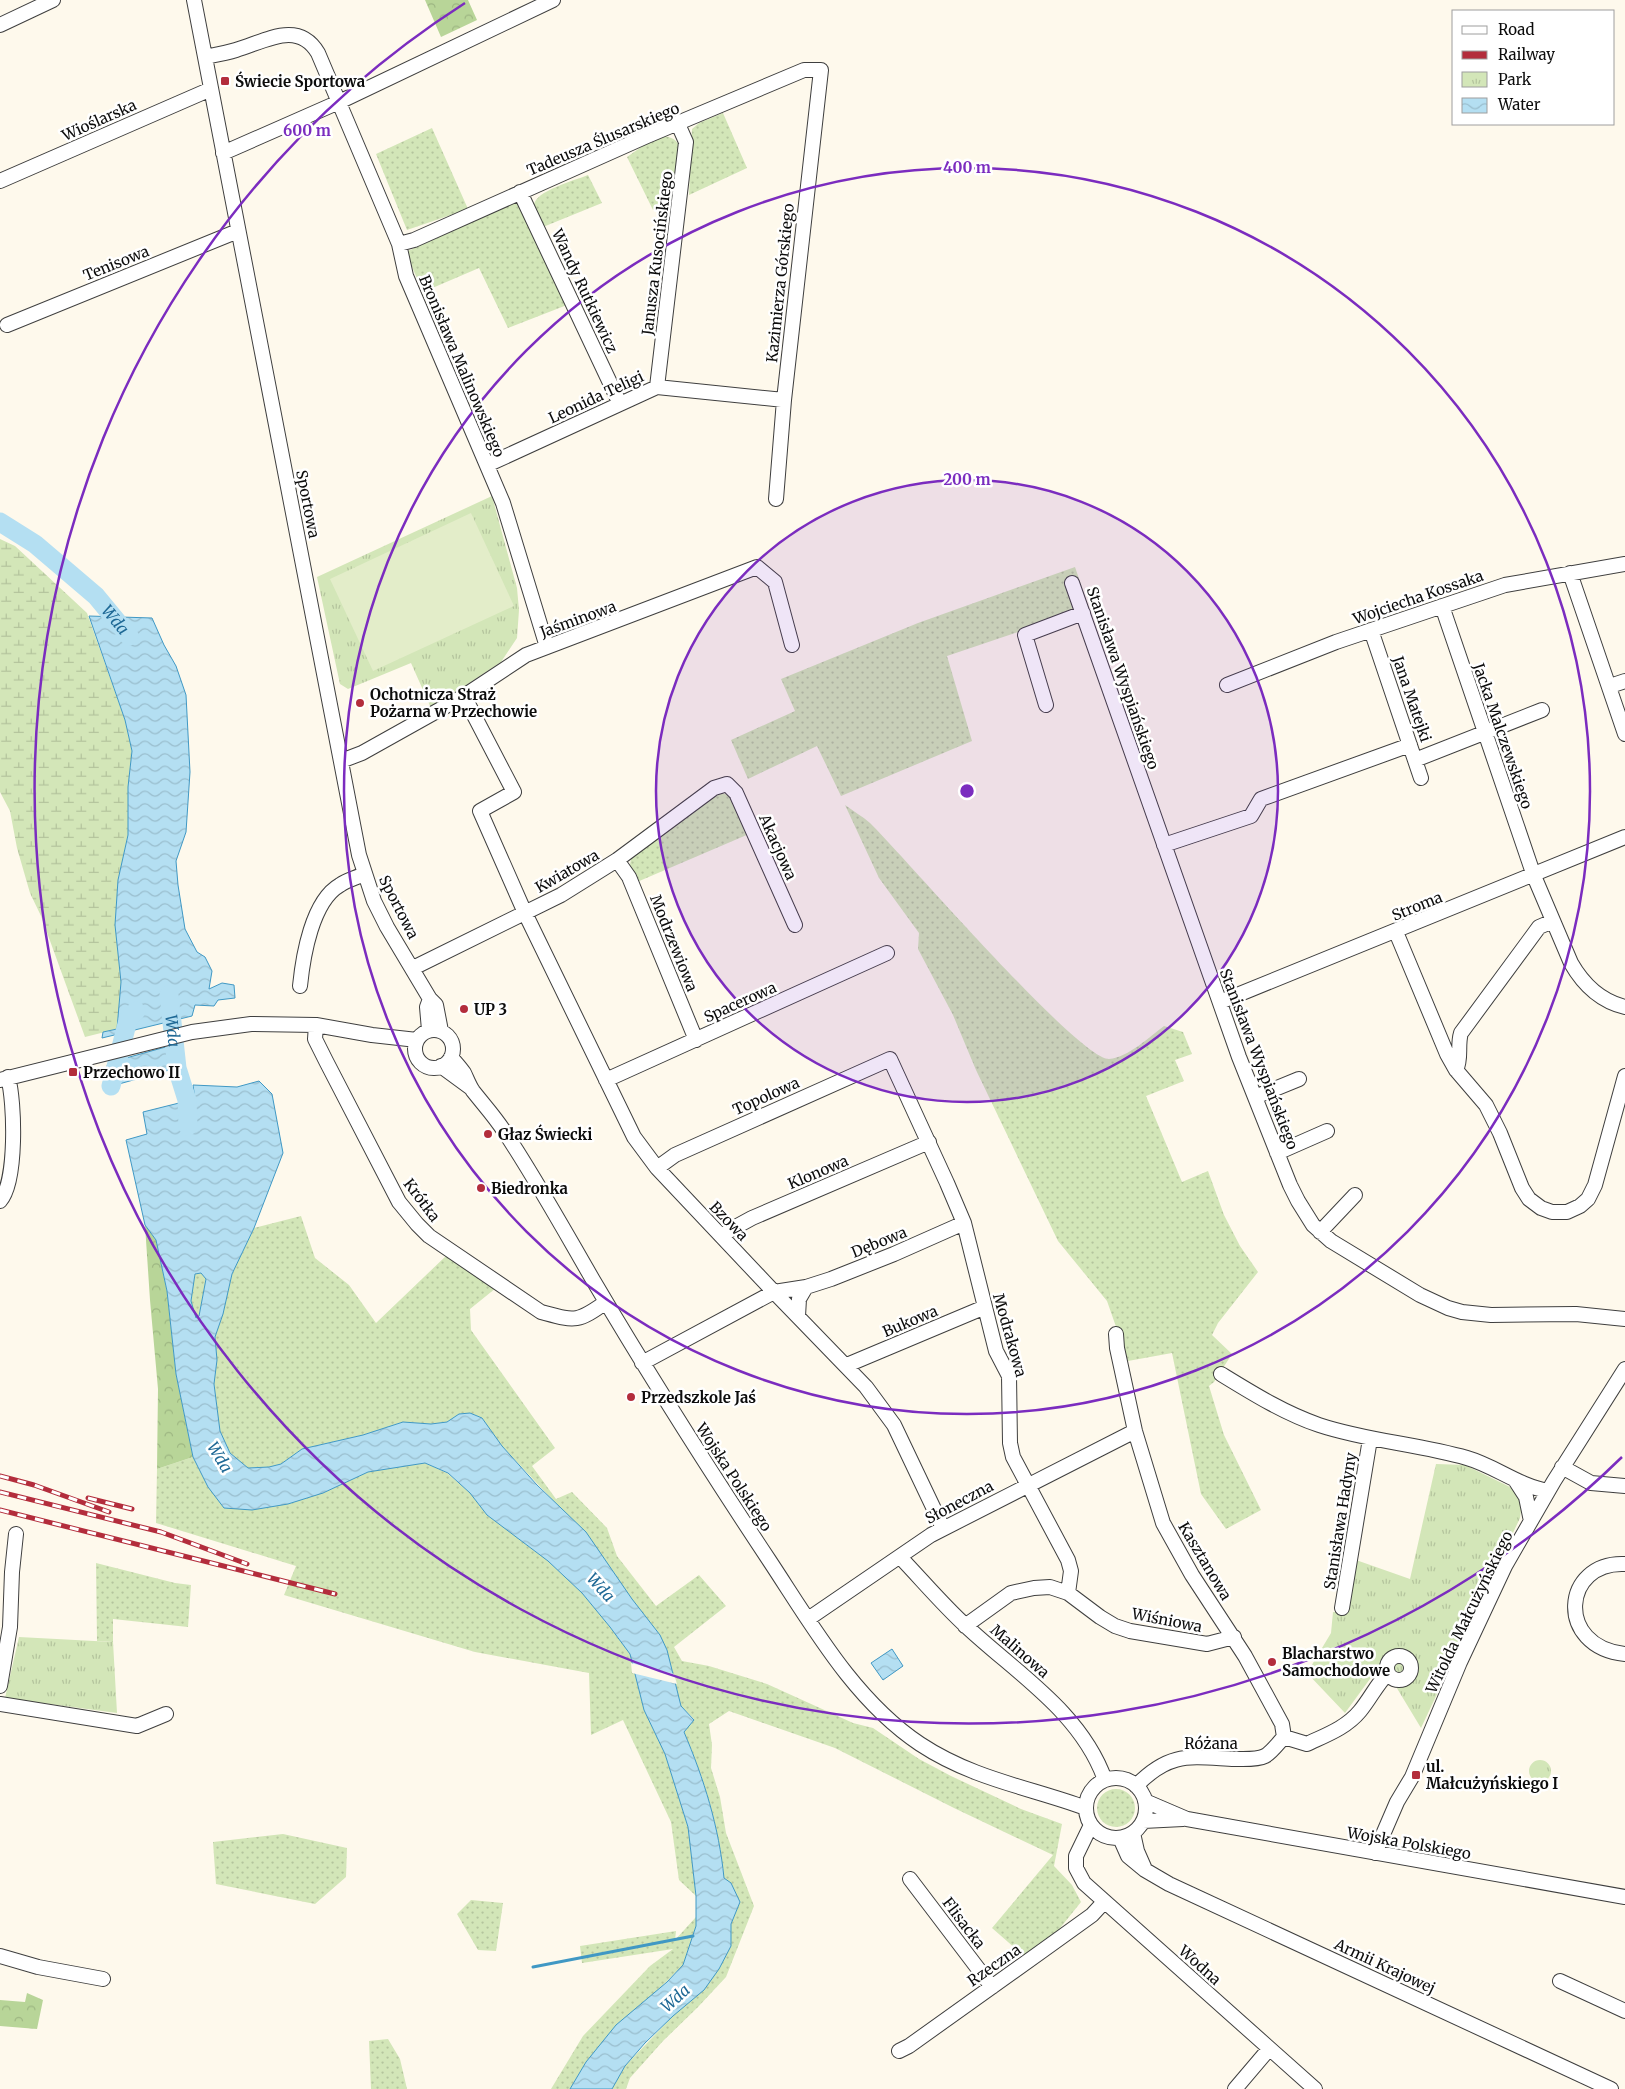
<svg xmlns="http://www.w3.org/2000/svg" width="1625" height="2089" font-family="Merriweather,serif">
<defs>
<pattern id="grass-dots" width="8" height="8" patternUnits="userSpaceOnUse" patternTransform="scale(1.25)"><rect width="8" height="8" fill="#d3e6b8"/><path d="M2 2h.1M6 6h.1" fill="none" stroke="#b4c49d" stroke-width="1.8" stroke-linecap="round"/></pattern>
<pattern id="forest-crowns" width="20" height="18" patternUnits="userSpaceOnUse" patternTransform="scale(1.25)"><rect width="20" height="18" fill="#b8d598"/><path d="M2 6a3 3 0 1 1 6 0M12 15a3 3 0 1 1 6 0" fill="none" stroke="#9db682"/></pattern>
<pattern id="wetland-marsh" width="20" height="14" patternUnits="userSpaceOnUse" patternTransform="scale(1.25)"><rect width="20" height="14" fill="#d3e6b8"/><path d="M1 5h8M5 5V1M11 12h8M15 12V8" fill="none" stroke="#b4c49d"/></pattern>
<pattern id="park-tufts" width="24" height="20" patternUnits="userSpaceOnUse" patternTransform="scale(1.25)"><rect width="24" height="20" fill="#d3e6b8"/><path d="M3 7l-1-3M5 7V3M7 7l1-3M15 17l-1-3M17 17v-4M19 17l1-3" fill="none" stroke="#b4c49d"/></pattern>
<pattern id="water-waves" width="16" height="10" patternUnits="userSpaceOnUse" patternTransform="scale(1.25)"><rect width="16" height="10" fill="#b4dff2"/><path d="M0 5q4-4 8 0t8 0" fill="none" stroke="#9abece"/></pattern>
</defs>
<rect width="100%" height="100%" fill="#fef9ec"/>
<!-- grass -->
<path fill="url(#grass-dots)" d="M723 113 747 168 689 195 692 129 699 123Z
M432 128 468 209 407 230 376 154Z
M657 136C669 136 675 137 681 148L673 203 653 210 627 157Z
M588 175 602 203 543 227C540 221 534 212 534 205 535 191 576 180 588 175Z
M519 201 567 305 508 328 479 268 423 292 409 260 408 251Z
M1075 567 1089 608 947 656 972 741 841 796 817 746 748 779 731 740 795 711 781 679 918 623Z
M719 792 731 796 749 834 637 882 630 865 631 858Z
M845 805C853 811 862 816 870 823 903 855 1079 1060 1109 1059 1129 1057 1149 1037 1164 1026L1183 1032 1192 1054 1175 1060 1184 1081 1146 1096 1182 1182 1208 1171 1224 1215 1240 1246 1258 1272 1218 1323 1212 1335 1232 1354 1214 1382 1209 1386 1224 1435 1261 1510 1226 1529 1201 1494 1172 1353 1128 1361 1107 1301 1058 1241 976 1070 953 1015 918 949 919 933 879 878Z
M301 1216 315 1258 349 1285 376 1323 447 1255 496 1288 470 1309 471 1330 555 1448 532 1466 556 1499 572 1492 607 1528 617 1556 656 1606 699 1575 726 1606 674 1647 682 1661 709 1666 767 1684 853 1723 873 1728 919 1759 951 1776 1021 1809 1062 1824 1054 1866 1072 1885 1081 1902 1032 1963 992 1928 1053 1855 954 1808 835 1748 729 1711 709 1724 712 1745 711 1768 720 1797 726 1833 754 1906 726 1977 698 2007 663 2041 630 2078 626 2089H612L625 2066 673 2016 731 1946V1924L740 1902 731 1883 724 1878C719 1827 704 1779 684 1732L694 1719 681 1706 667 1650 660 1635 563 1511 502 1446 482 1418 470 1413 459 1414 447 1422 431 1424 403 1422 363 1435 302 1449 281 1464 269 1467 248 1468 230 1453 220 1431 214 1384 217 1360 215 1337 223 1313 232 1274 254 1228Z
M201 1273 206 1279 199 1316 195 1318 191 1301 195 1274Z
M193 1457 208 1487 323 1493 368 1472 399 1466 425 1463 447 1473 470 1493 487 1515 548 1561 582 1593 610 1627 630 1654 644 1710 665 1754 688 1827 696 1896 679 1880 671 1822 623 1720 591 1735 589 1673 475 1652 284 1595 296 1566 156 1523 157 1469Z
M96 1563 175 1583 191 1585 188 1627 113 1619V1642L97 1641Z
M1097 1808a19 19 0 1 1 38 0a19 19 0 1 1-38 0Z
M283 1834 347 1848 346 1877 315 1904 216 1884 213 1842Z
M471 1900 503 1903 496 1951 478 1950 457 1914Z
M696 1917V1926L683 1965 586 2062 570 2089H551L583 2036 650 1966 673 1949 582 1963 580 1946 676 1931 675 1940Z
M388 2039 400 2059 407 2089H371L369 2041Z"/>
<!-- forest -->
<path fill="url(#forest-crowns)" d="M425 0H468L477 20 441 37Z
M145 1225 156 1240 167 1291 176 1374 193 1457 157 1469 158 1389 150 1300Z
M27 1993 43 2000 37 2029 0 2026V2000L25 2002Z"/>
<!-- wetland -->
<path fill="url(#wetland-marsh)" d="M0 539 15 546 87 613 125 720 132 751 128 787V835L118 880 115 925 121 982 117 1029 85 1037 41 916 30 893 17 848 10 811 0 792Z"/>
<!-- park -->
<path fill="url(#park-tufts)" d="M492 496 517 588 519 610 517 638 501 662 431 708 411 663 348 689 340 684 317 577Z
M1436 1464 1465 1465 1508 1486 1518 1493 1521 1510 1520 1518 1421 1728 1395 1685 1378 1668 1345 1713 1307 1673 1331 1633 1333 1612 1346 1613 1356 1560 1410 1579Z
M19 1637 113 1642 117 1713 5 1698Z
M1529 1771a11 11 0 1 1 22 0a11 11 0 1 1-22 0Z"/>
<!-- pitch -->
<path fill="#e3edc9" d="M471 513 514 606 373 671 330 579Z"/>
<!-- water -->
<path fill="url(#water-waves)" stroke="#4098c4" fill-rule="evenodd" d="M89 616 152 618 164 645 176 666 186 695 190 772 186 832 176 861 178 885 185 929 197 952 205 957 212 971 209 989 222 983 234 985 235 998 218 1000 214 1006 195 1005 192 1016 102 1038 103 1032 117 1029 121 982 115 925 118 880 128 835V787L132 751 125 720Z
M180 1043 184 1066 108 1087 104 1076 108 1063Z
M259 1081 272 1094 283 1153 254 1228 232 1274 223 1314 215 1337 217 1360 214 1384 220 1431 230 1453 248 1468 269 1467 281 1464 302 1449 363 1435 403 1422 431 1424 447 1422 459 1414 470 1413 482 1418 502 1446 537 1485 586 1532 632 1599 660 1635 667 1650 681 1706 694 1720 684 1732C704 1779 719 1827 724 1878L731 1883 740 1902 731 1924V1946L719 1969 704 1990 673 2016 645 2043 625 2066 612 2089H570L586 2062 616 2025 667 1982 683 1965 696 1926V1896L688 1827 665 1754 644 1710 630 1654 610 1627 582 1593 548 1561 487 1515 470 1493 448 1473 425 1463 368 1472 323 1493 288 1504 252 1510 224 1508 208 1487 193 1457 176 1374 167 1291 156 1240 145 1225 126 1140 147 1134 143 1112 195 1099 193 1085 237 1087ZM201 1273 206 1279 199 1316 196 1318 191 1301 195 1274Z
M892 1649 903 1666 883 1680 871 1663Z"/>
<!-- pier -->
<path fill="#fef9ec" d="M631 1663 674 1674 677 1684 632 1673Z"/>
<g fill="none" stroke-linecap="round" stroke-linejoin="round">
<!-- stream -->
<path stroke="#4098c4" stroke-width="3" d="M533 1967 693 1936"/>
<!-- river -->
<g stroke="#b4dff2" stroke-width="19">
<path id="s1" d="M0 522 35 544 96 596 129 636"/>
<path id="s2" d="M169 995 177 1068 187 1100 188 1126"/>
<path d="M111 1086 128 1020 136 1011"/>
</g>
<!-- minor casing -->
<g stroke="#3f3f3f" stroke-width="16">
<path id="minor" d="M194 0 359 855 374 901 387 927 430 999 436 1005 441 1031
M0 25 53 0
M205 57C215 55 226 53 236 50 264 42 298 19 318 53L399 244 406 276 503 503 547 647
M223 153 339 102 553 0
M0 181 211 89
M520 192 620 404
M399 244 414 240 647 136 804 70H821L784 400 776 499
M7 325 238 231
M657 387 686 142 678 124
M487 465 657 387 784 400
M1570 573 1625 734
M1072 583 1239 1057 1290 1185 1298 1201 1313 1225 1331 1241 1420 1295 1448 1308 1462 1312 1491 1315 1576 1314 1625 1319
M1442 606 1534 876 1571 963C1583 984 1600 1001 1625 1007
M1371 630 1421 778
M1227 685 1336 642 1505 585 1625 564
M1610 686 1625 681
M464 696 514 792 480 811 525 913 634 1137 657 1168 774 1292 866 1387 894 1425 943 1528
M1046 705 1025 635 1083 613
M1415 760 1542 710
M341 761 362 753 464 696 526 655 757 567 775 582 792 645
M1164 845 1251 816 1261 799 1410 745
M617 860 629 877 696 1040
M1396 932 1447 1054 1456 1070 1486 1105 1500 1133 1522 1188 1529 1199 1541 1208 1552 1212H1567L1580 1206 1588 1199 1595 1185 1625 1076
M413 968 561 895 617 860 714 788 727 784 736 793 795 925
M300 986C303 956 312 901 340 885 347 880 356 878 364 874
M1220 1002 1625 837
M316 1025 315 1039 326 1061 399 1202 417 1224 429 1236 541 1312C575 1321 577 1323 606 1302
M429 1030 427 1007 430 999
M415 1049a19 19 0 1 1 38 0a19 19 0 1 1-38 0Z
M451 1057C455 1062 460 1067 464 1073 467 1079 469 1085 473 1091 484 1105 495 1117 504 1131 536 1179 564 1230 593 1280 649 1375 708 1468 769 1560 812 1625 854 1700 920 1744 973 1779 1028 1787 1086 1808
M441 1066 471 1088
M1456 1070C1462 1058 1457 1046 1461 1033L1539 927 1553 921
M0 1080 192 1032 251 1024 316 1025 372 1035 417 1040
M606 1080 887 953
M1255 1097 1299 1079
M1277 1153 1327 1131
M657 1168 675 1155 890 1059 947 1183 964 1223 996 1351 1009 1376 1010 1443 1013 1457 1068 1560 1071 1571 1068 1593
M0 1201C17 1182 15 1103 8 1077
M1320 1232 1355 1195
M722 1237 730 1230 752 1218 929 1142
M798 1316 799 1299 806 1287
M1116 1334 1117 1348 1135 1431 1163 1523 1192 1575 1245 1656 1282 1724 1284 1737C1279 1742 1272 1752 1265 1756 1257 1760 1244 1759 1235 1759 1190 1757 1170 1751 1136 1786
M642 1363 774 1292 806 1287 831 1279 894 1254 964 1223
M847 1365 985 1307
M1221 1374C1252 1393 1284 1413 1319 1425 1367 1441 1418 1444 1467 1458 1495 1466 1519 1486 1548 1491
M1562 1467 1591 1483 1625 1486
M1515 1480 1526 1497 1531 1521
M900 1557C922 1580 943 1605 966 1626 1016 1673 1081 1712 1105 1780
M1625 1564C1562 1561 1555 1647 1625 1654
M1342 1608 1370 1439
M808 1619 931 1535 1135 1431
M965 1626 1011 1593 1034 1588 1050 1587 1068 1593 1100 1617 1115 1626 1130 1631 1207 1644 1234 1637
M1387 1668a12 12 0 1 1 24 0a12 12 0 1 1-24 0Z
M0 1686 10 1627 12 1572 16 1534
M0 1704 137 1726 166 1714
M1284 1737 1307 1744C1326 1735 1346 1728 1360 1711 1370 1699 1377 1684 1388 1673
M1086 1808a30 30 0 1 1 60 0a30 30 0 1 1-60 0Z
M1145 1801 1187 1819 1625 1897
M1143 1821 1183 1819
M1091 1825 1076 1856V1868L1084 1883 1315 2089
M1133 1833 1137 1851 1144 1867
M1120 1838 1128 1856 1145 1870 1169 1884 1611 2089
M1375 1853 1397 1802 1412 1777 1460 1662 1505 1566 1554 1481 1625 1369
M910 1879 992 1987
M0 1956 38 1967 103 1979
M1560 1981 1625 2011
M899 2051 909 2046 1042 1951 1092 1915 1104 1902
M1235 2089 1269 2049"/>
</g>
<!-- minor -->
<use href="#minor" stroke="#fff" stroke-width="14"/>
<!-- rail casing -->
<g stroke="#b32d3c" stroke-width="5">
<path id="rail" d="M0 1476 34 1485 109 1512
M0 1492 161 1532 247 1564
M88 1498 132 1509
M0 1510 335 1594"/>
</g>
<!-- rail -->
<use href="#rail" stroke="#fff" stroke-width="3" stroke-dasharray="9" stroke-linecap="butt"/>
</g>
<!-- distance rings -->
<circle cx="967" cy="791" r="311" fill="#7b2cbf" fill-opacity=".12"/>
<g fill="none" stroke="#7b2cbf" stroke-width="2.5">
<circle cx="967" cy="791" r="311"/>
<circle cx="967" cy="791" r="623"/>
<path d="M1622 1457A934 934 0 1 1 465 3"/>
</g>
<!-- markers -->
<g fill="#b32d3c" stroke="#fff" stroke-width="2">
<rect x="220" y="76" width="10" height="10" rx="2.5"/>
<circle cx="360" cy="703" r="5"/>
<circle cx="464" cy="1009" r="5"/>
<rect x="68" y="1067" width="10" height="10" rx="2.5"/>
<circle cx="488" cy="1134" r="5"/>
<circle cx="481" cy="1188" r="5"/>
<circle cx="631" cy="1397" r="5"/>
<circle cx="1272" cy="1662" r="5"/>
<rect x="1411" y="1770" width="10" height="10" rx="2.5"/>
</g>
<g text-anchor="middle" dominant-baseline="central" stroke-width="5" stroke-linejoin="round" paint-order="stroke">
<!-- poi labels -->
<g font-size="15" font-weight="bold" fill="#0c0c0c" stroke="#fff" text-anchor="start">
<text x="235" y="81">Świecie Sportowa</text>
<text x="370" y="694">Ochotnicza Straż<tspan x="370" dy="17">Pożarna w Przechowie</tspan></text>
<text x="474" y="1009">UP 3</text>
<text x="83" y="1072">Przechowo II</text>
<text x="498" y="1134">Głaz Świecki</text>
<text x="491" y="1188">Biedronka</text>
<text x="641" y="1397">Przedszkole Jaś</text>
<text x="1282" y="1653">Blacharstwo<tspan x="1282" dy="17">Samochodowe</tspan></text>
<text x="1426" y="1766">ul.<tspan x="1426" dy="17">Małcużyńskiego I</tspan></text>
</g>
<!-- street labels -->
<g font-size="15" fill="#0c0c0c" stroke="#fff">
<text transform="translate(99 120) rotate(-24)">Wioślarska</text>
<text transform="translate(603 139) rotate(-23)">Tadeusza Ślusarskiego</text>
<text transform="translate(657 253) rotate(-83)">Janusza Kusocińskiego</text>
<text transform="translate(116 263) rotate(-22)">Tenisowa</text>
<text transform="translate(780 283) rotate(-84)">Kazimierza Górskiego</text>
<text transform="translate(585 291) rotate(65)">Wandy Rutkiewicz</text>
<text transform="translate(462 366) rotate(67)">Bronisława Malinowskiego</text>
<text transform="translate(596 397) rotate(-25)">Leonida Teligi</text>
<text transform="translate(308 504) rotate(79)">Sportowa</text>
<text transform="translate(1418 597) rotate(-19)">Wojciecha Kossaka</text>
<text transform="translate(578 619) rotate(-20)">Jaśminowa</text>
<text transform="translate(1123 678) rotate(71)">Stanisława Wyspiańskiego</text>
<text transform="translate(1412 699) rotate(71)">Jana Matejki</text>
<text transform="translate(1503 736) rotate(71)">Jacka Malczewskiego</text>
<text transform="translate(778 847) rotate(66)">Akacjowa</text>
<text transform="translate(567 871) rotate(-30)">Kwiatowa</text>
<text transform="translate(1417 906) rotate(-22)">Stroma</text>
<text transform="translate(399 907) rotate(63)">Sportowa</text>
<text transform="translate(674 943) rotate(68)">Modrzewiowa</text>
<text transform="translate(740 1002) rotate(-24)">Spacerowa</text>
<text transform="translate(1259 1059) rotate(69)">Stanisława Wyspiańskiego</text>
<text transform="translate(766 1096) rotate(-24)">Topolowa</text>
<text transform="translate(818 1172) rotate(-23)">Klonowa</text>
<text transform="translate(422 1200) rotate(53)">Krótka</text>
<text transform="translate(729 1221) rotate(46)">Bzowa</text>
<text transform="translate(879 1242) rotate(-22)">Dębowa</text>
<text transform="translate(910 1321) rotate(-23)">Bukowa</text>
<text transform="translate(1010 1335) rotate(74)">Modrakowa</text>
<text transform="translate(734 1477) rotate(57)">Wojska Polskiego</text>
<text transform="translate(959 1502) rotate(-28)">Słoneczna</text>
<text transform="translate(1340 1521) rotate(-81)">Stanisława Hadyny</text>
<text transform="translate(1205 1561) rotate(59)">Kasztanowa</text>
<text transform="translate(1469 1612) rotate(-64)">Witolda Małcużyńskiego</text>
<text transform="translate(1167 1620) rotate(11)">Wiśniowa</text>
<text transform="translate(1020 1651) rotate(41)">Malinowa</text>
<text x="1211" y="1743">Różana</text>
<text transform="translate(1409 1843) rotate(10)">Wojska Polskiego</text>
<text transform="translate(964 1923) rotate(53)">Flisacka</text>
<text transform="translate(994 1965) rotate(-35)">Rzeczna</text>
<text transform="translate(1200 1965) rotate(42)">Wodna</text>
<text transform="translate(1385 1966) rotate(25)">Armii Krajowej</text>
</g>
<!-- water labels -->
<g font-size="16" font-style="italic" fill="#1e6895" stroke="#fff">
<text stroke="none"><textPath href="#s1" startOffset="152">Wda</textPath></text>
<text stroke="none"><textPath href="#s2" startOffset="36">Wda</textPath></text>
<text transform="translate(220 1457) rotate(59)">Wda</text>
<text transform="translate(601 1587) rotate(48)">Wda</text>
<text transform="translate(675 1998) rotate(-42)">Wda</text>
</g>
</g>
<circle cx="967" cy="791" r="8" fill="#7b2cbf" stroke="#fff" stroke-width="2.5"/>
<g font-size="15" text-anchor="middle" font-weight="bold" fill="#7b2cbf" stroke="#fff" stroke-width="5" stroke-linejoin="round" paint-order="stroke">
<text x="307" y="136">600 m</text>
<text x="967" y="173">400 m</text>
<text x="967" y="485">200 m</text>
</g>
<!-- legend -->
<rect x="1452" y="10" width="162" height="115" fill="#ffffff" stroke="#9e9e9e"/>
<rect x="1462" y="26" width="25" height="8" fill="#ffffff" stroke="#9e9e9e"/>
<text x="1498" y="35" font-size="15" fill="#0c0c0c">Road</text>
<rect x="1462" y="51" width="25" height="8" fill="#b32d3c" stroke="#9e9e9e"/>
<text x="1498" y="60" font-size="15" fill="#0c0c0c">Railway</text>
<rect x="1462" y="72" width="25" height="15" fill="url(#park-tufts)" stroke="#9e9e9e"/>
<text x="1498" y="85" font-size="15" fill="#0c0c0c">Park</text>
<rect x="1462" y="98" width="25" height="15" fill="url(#water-waves)" stroke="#9e9e9e"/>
<text x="1498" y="110" font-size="15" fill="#0c0c0c">Water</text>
</svg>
